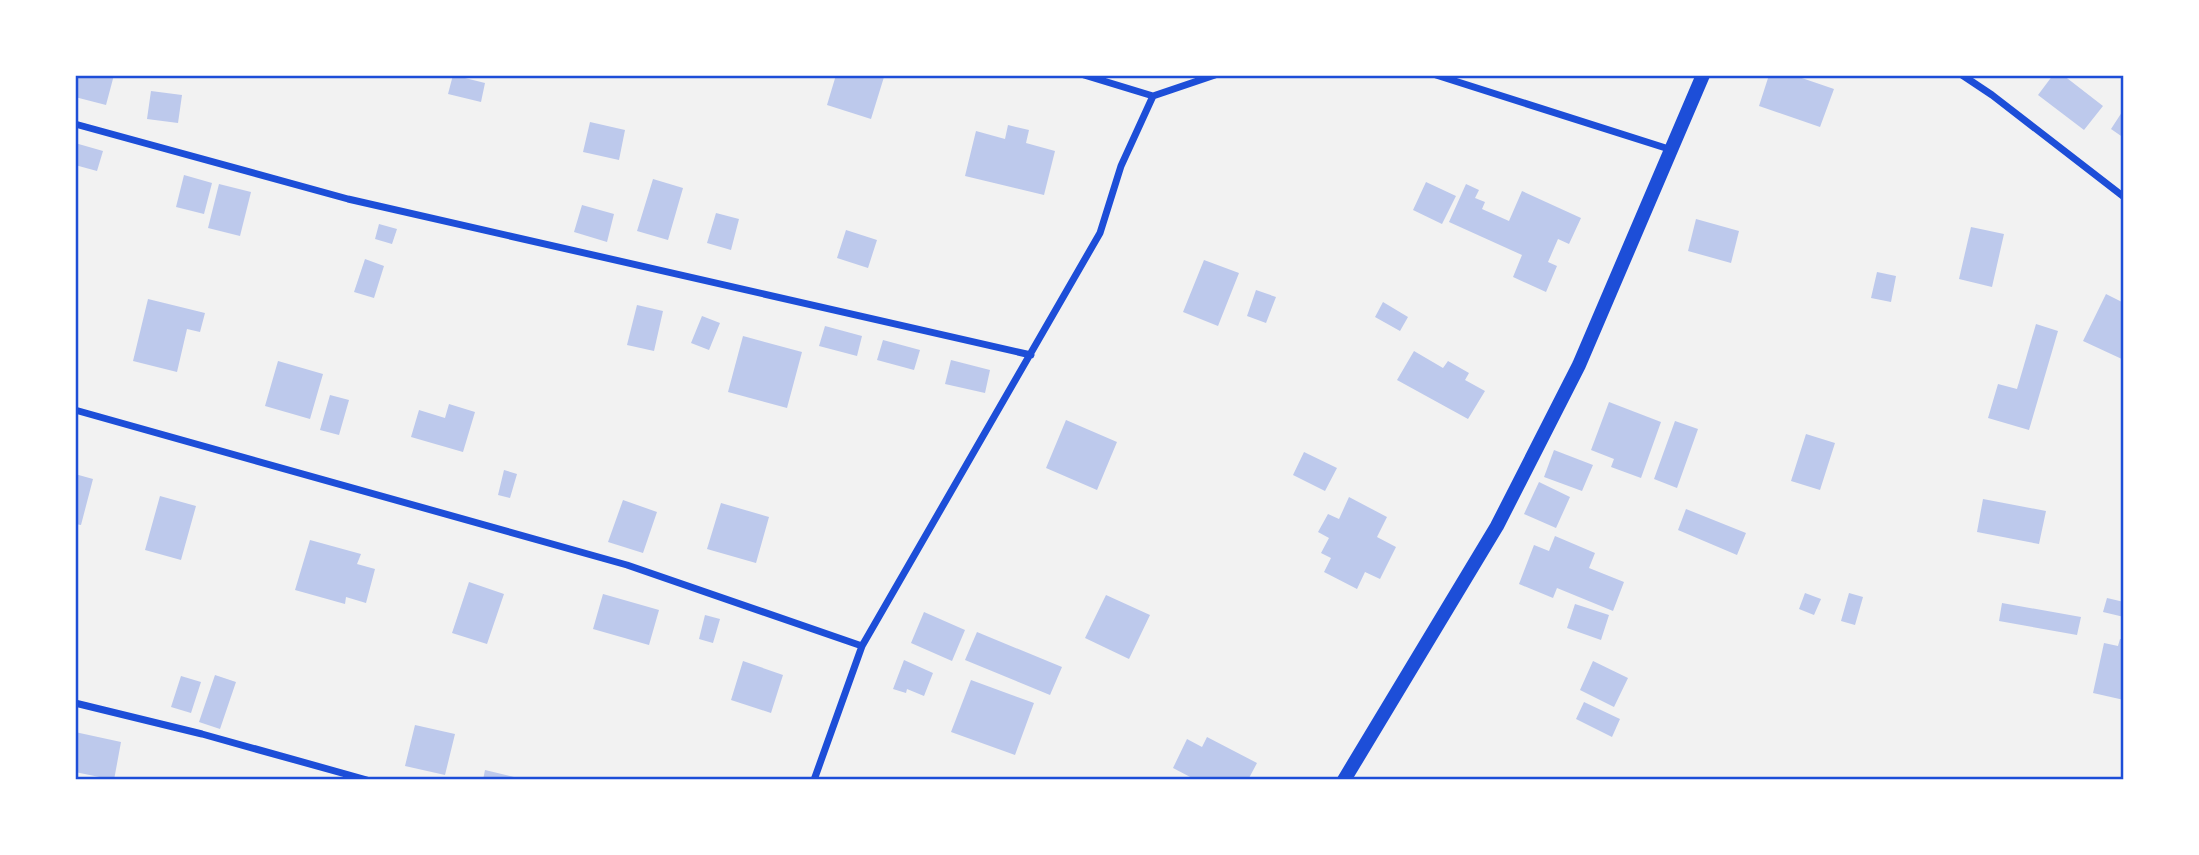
<svg xmlns="http://www.w3.org/2000/svg" width="2199" height="855" font-family="Montserrat,sans-serif">
<rect width="100%" height="100%" fill="#f2f2f2"/>
<!-- building -->
<path fill="#bdc9ec" d="M75 75H114L106 105 75 97Z
M453 75 485 83 481 102 448 94Z
M836 75H877L884 77 871 119 827 105Z
M1769 75H1793L1834 89 1820 127 1759 106Z
M2053 75H2063L2103 106 2084 130 2038 95Z
M151 91 182 95 178 123 147 119Z
M2124 109V138L2111 129Z
M590 122 625 130 619 160 583 152Z
M1008 125 1029 130 1026 143 1055 151 1044 195 965 176 976 131 1005 139Z
M75 143 103 151 97 171 75 165Z
M184 175 212 183 204 214 176 207Z
M653 179 683 188 668 240 637 231Z
M1426 182 1456 196 1442 224 1413 210Z
M219 184 251 192 240 236 208 228Z
M1466 184 1479 190 1475 198 1485 202 1482 209 1509 221 1522 191 1581 218 1569 244 1558 239 1548 262 1557 266 1546 292 1513 277 1522 255 1449 222Z
M582 205 614 214 607 242 574 232Z
M716 213 739 219 731 250 707 243Z
M1696 219 1739 231 1731 263 1688 251Z
M379 224 397 229 392 244 375 239Z
M1971 227 2004 234 1992 287 1959 279Z
M846 230 877 240 868 268 837 258Z
M365 259 384 266 374 298 354 292Z
M1204 260 1239 273 1218 326 1183 312Z
M1877 272 1896 276 1891 302 1871 298Z
M1256 290 1276 297 1266 323 1247 316Z
M2106 294 2124 303V360L2083 341Z
M148 299 205 313 200 332 187 329 177 372 133 361Z
M1383 302 1408 317 1400 331 1375 317Z
M637 305 663 311 654 351 627 345Z
M702 316 720 323 709 350 691 343Z
M2036 324 2058 331 2029 430 1988 418 1998 384 2017 389Z
M825 326 862 336 857 356 819 346Z
M743 336 802 352 787 408 728 392Z
M883 340 920 350 914 370 877 360Z
M1414 351 1443 368 1448 361 1469 373 1465 380 1485 391 1468 419 1397 380Z
M951 360 990 370 985 393 945 384Z
M278 361 323 374 310 419 265 406Z
M330 395 349 400 339 435 320 430Z
M1609 402 1661 422 1641 478 1611 467 1614 459 1591 450Z
M449 404 475 412 463 452 411 437 419 410 445 418Z
M1066 420 1117 442 1097 490 1046 468Z
M1675 421 1698 429 1677 488 1654 479Z
M1806 434 1835 443 1820 490 1791 481Z
M1554 450 1593 465 1582 491 1544 477Z
M1304 452 1337 468 1325 491 1293 475Z
M504 470 517 474 510 498 498 495Z
M75 474 93 479 81 525 75 524Z
M1539 482 1570 497 1556 528 1524 514Z
M160 496 196 506 181 560 145 550Z
M1349 497 1387 517 1377 537 1396 547 1380 579 1365 572 1357 589 1324 572 1331 558 1321 553 1329 538 1318 532 1328 514 1339 519Z
M1983 499 2046 511 2039 544 1977 532Z
M623 500 657 512 643 553 608 542Z
M721 503 769 517 756 563 707 549Z
M1686 509 1746 533 1737 555 1678 530Z
M1555 536 1595 553 1589 568 1624 582 1613 611 1557 588 1553 598 1519 584 1534 545 1549 551Z
M310 540 361 554 357 564 375 569 366 603 346 597 345 604 295 590Z
M469 582 504 594 487 644 452 633Z
M1805 593 1821 599 1814 615 1799 609Z
M1849 593 1863 597 1855 625 1841 621Z
M603 594 659 610 649 645 593 629Z
M1106 595 1150 615 1129 659 1085 638Z
M2107 598 2124 602V617L2103 612Z
M2002 603 2081 617 2077 635 1999 621Z
M1575 604 1609 615 1601 640 1567 628Z
M924 612 965 630 952 661 911 643Z
M705 615 720 619 713 643 699 639Z
M977 632 1062 667 1050 695 965 660Z
M2120 639H2124V700L2093 693 2104 643 2118 646Z
M904 660 933 673 924 696 907 689 906 693 893 689Z
M743 661 783 675 771 713 731 700Z
M1593 661 1628 678 1614 707 1580 690Z
M215 675 236 682 220 729 199 722Z
M181 676 201 682 191 713 171 707Z
M971 680 1034 703 1015 755 951 732Z
M1584 702 1620 719 1612 737 1576 719Z
M415 725 455 734 445 775 405 766Z
M75 732 121 742 114 780 75 772Z
M1207 737 1257 763 1248 780H1196L1173 768 1187 739 1202 747Z
M485 770 514 777 513 780H483Z"/>
<g fill="none" stroke-linecap="round" stroke-linejoin="round">
<!-- minor -->
<path stroke="#1d4ed8" stroke-width="7" d="M1084 75 1153 96
M1436 75 1672 150
M1962 75 1992 95 2124 197
M75 124 348 199 1031 355
M75 410 627 565 862 646
M75 703 202 734 367 780
M814 780 862 646 1100 233 1121 166 1153 96 1215 75"/>
<!-- secondary -->
<path stroke="#1d4ed8" stroke-width="14" d="M1344 780 1497 526 1579 365 1703 75"/>
</g>
<!-- border -->
<rect width="2199" height="855" fill="none" stroke="#ffffff" stroke-width="154"/>
<rect x="77" y="77" width="2045" height="701" fill="none" stroke="#1d4ed8" stroke-width="2.5"/>
</svg>
